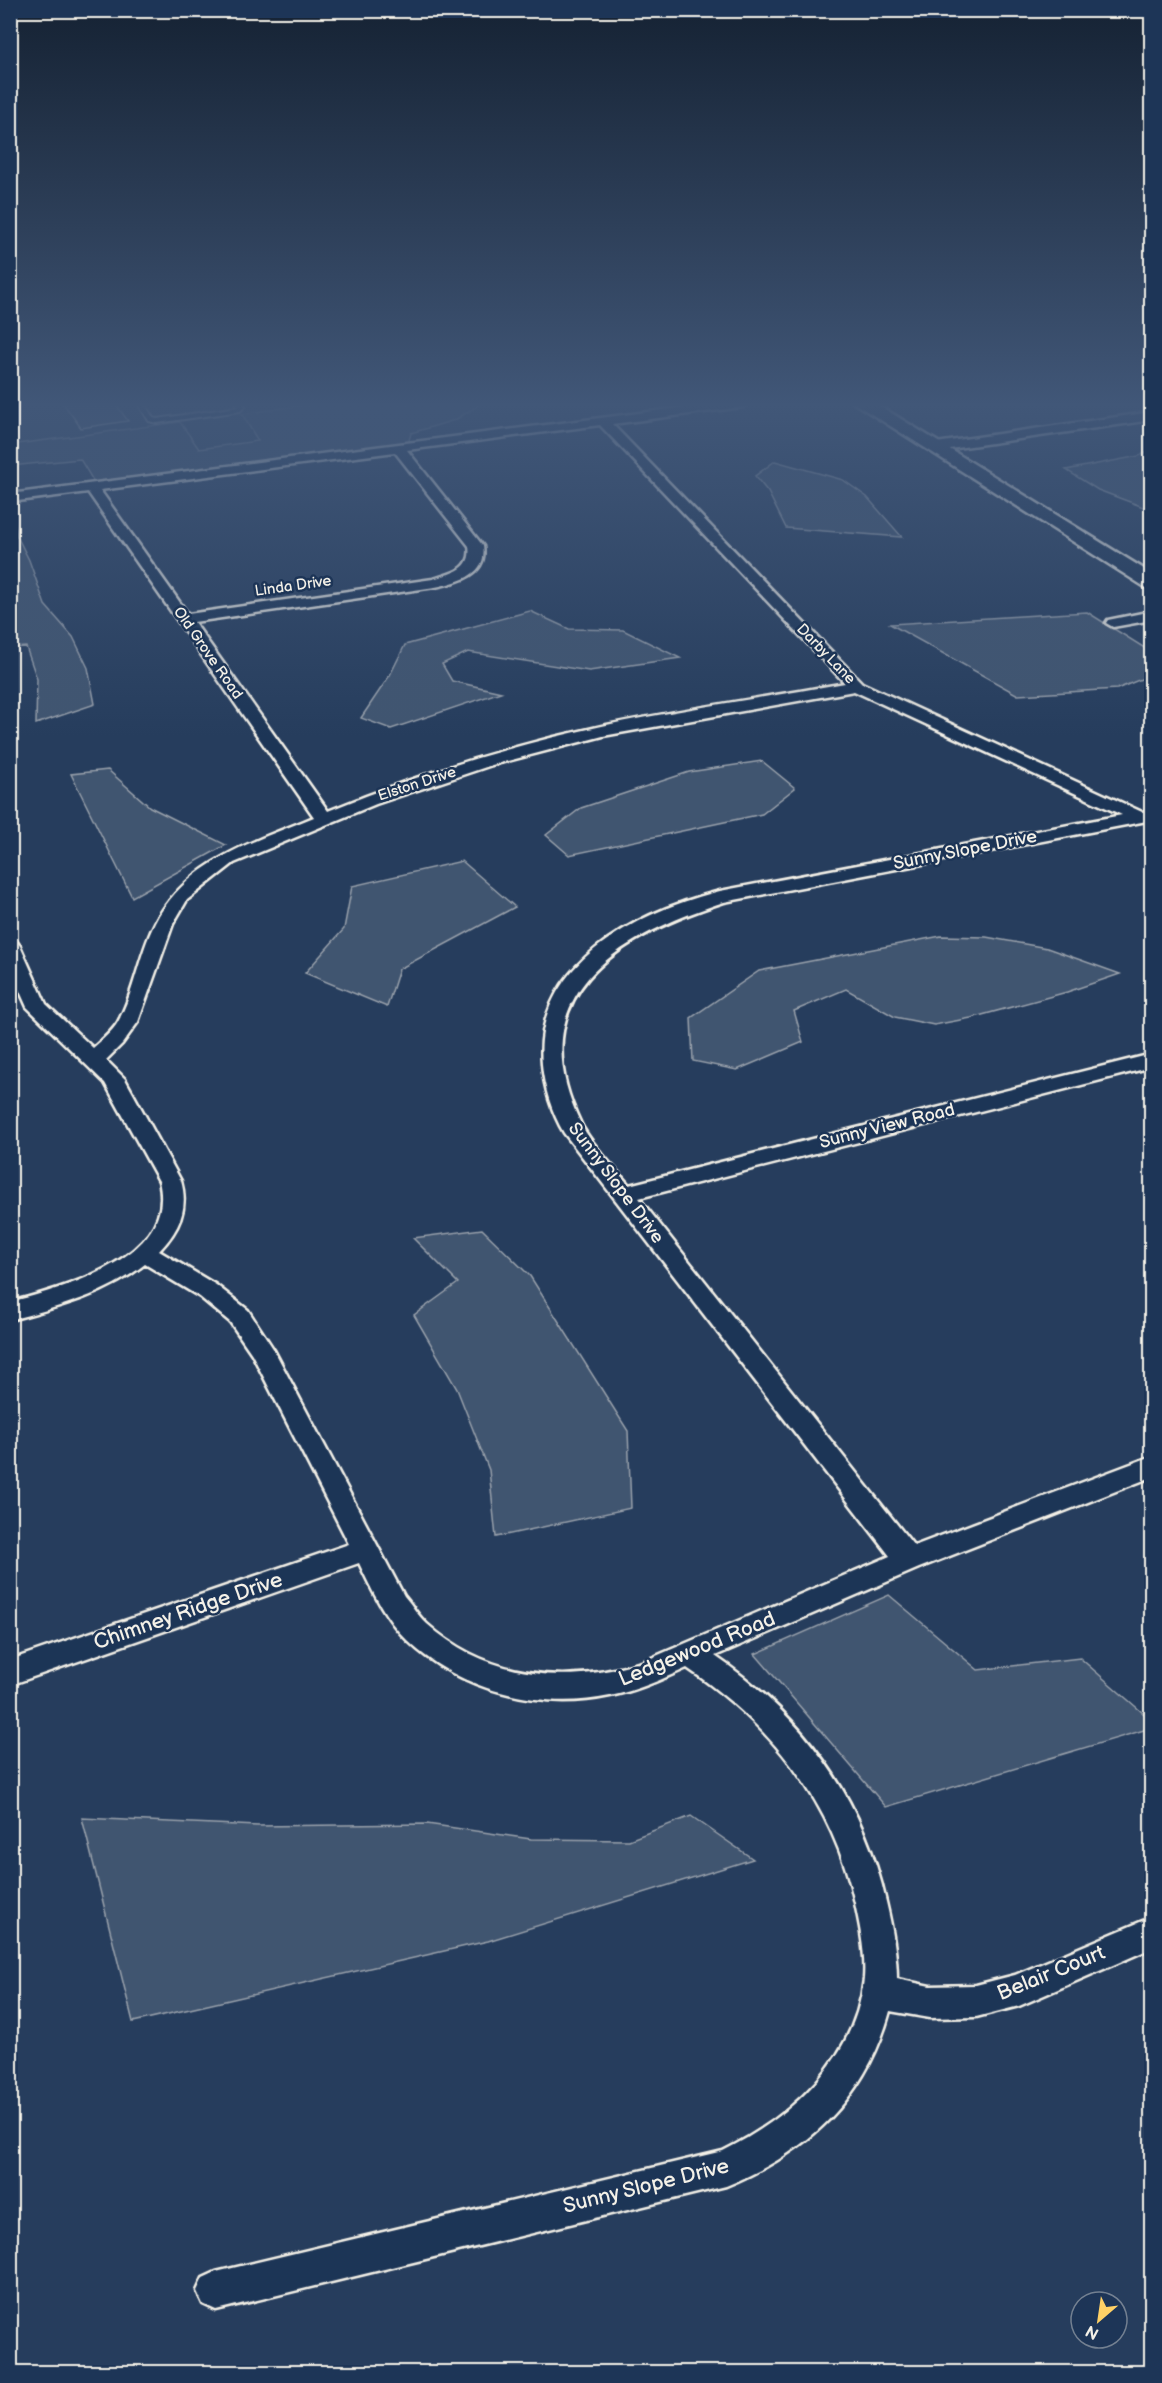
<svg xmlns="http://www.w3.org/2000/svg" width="1162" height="2383" font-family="'Balsamiq Sans',sans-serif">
<rect width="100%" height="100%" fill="#263d5d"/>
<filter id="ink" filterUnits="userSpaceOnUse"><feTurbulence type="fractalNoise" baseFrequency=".0167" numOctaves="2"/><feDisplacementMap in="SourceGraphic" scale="12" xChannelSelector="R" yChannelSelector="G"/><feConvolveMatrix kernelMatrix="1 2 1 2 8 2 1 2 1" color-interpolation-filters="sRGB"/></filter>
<g filter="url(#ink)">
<!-- built -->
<path fill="#334966" d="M10 403H319L242 413 259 441 199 449 180 422 11 445Z"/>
<!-- green -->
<path fill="#40546f" stroke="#9aa2ac" stroke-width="1.5" d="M319 403H482L455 420 411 433 408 444 95 484 80 459 11 466 10 445 180 422 199 449 258 441 242 414Z
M1151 450V510L1098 490 1066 470 1139 456Z
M775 461 843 480 867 497 902 537 786 528 768 492 755 476Z
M11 506H12L17 536 29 560 45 605 73 637 88 668 95 704 36 724 37 679 26 647 11 648Z
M530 611 569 629 623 630 680 658 589 671 468 652 442 664 452 681 501 692 391 729 361 718 390 675 405 645Z
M1087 612 1151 652V675L1117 689 1018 695 890 624Z
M762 761 795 788 762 814 569 855 546 835 581 808 689 772Z
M108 770 150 807 226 845 132 897 71 774Z
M462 861 515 907 399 969 387 1007 305 973 344 929 352 886Z
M941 936 986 937 1047 948 1120 974 1067 992 971 1018 934 1025 895 1017 846 989 794 1011 803 1042 737 1070 693 1061 691 1018 759 971Z
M482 1229 530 1276 628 1431 631 1508 496 1537 489 1470 457 1389 414 1315 458 1283 413 1238Z
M889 1595 978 1670 1080 1658 1151 1720V1728L886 1807 755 1654Z
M691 1816 753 1859 488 1941 133 2022 82 1818 258 1826 427 1824 531 1839 629 1840Z"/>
<!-- building -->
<path fill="#52647b" stroke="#f4f1e8" stroke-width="1.5" d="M63 403H115L128 421 81 428Z"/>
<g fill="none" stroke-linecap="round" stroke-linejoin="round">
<!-- lane casing -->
<g stroke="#f4f1e8" stroke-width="4">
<path id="lane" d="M138 403H144L153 418 157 419 238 407 236 403H242L245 406 240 411 157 423 149 421Z"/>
</g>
<!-- street casing -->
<g stroke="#f4f1e8" stroke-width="5">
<path id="street" d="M717 403H749L743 407 612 424 862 683 1142 812 1152 810V820L724 902C615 937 519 996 581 1124 591 1144 614 1167 629 1185L1152 1054V1067L639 1198 914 1546 1152 1456V1477L919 1568 715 1656C803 1716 863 1798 886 1902 892 1927 897 1954 897 1979L930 1986 976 1985 1015 1975 1152 1917V1948L1019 2006 976 2017 930 2018 890 2011C866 2099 808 2152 726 2186L216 2310 203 2304 197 2291 203 2278 216 2272 723 2151C792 2117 855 2060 864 1979 866 1955 860 1926 855 1903 833 1802 771 1725 687 1668 662 1679 637 1691 610 1696 541 1711 458 1690 407 1640 385 1619 372 1590 359 1563L10 1685V1660L349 1544 252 1354 230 1322 200 1297 145 1264C106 1295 58 1307 10 1320V1302C65 1288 178 1257 159 1181L105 1083 27 1007 10 969V940L17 942 20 946 46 1004 93 1048C102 1040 112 1032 118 1022 135 991 139 954 155 923 187 861 254 842 314 817L88 492 10 502V494ZM600 425 845 683C764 698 682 709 602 726 509 746 416 775 328 811L194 622 435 587C458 582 488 575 483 546L407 450ZM395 452 469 546C473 570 452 573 433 579L188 614 100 490ZM854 691 1122 815 720 891C637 912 533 964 542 1064 544 1087 552 1113 564 1133L890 1556 642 1662C567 1686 487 1678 427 1624 418 1616 412 1605 404 1596L274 1350 248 1310 216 1285 159 1251C179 1230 189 1209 181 1181L125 1079 106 1060 122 1044 138 1022 173 924 187 900 234 863 376 804 492 765 603 736Z
M1152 412V420L936 451 930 447 936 443Z
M1152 611V620L1113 627 1106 623 1108 620Z"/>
</g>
<!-- secondary casing -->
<g stroke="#f4f1e8" stroke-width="5">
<path id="secondary" d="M854 403H875L1152 574V589L1145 587Z"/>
</g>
<!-- lane -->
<use href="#lane" fill="#1d3557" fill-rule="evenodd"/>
<!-- street -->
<use href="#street" fill="#1d3557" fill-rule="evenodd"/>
<!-- secondary -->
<use href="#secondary" fill="#1d3557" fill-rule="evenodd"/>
</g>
</g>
<!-- sky -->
<linearGradient id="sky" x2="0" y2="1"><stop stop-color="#152233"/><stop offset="0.55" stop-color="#415778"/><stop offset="1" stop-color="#415778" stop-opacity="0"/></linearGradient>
<rect width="1162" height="736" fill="url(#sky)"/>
<g text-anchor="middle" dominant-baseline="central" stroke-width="5" stroke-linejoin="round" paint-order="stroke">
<!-- far-street labels -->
<g font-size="15" fill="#f4f1e8" stroke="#1d3557">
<text transform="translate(293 586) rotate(-8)">Linda Drive</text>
<text transform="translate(208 653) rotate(55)">Old Grove Road</text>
<text transform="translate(826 654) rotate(46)">Darby Lane</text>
<text transform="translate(417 784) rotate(-18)">Elston Drive</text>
</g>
<!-- street labels -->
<g font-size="18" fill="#f4f1e8" stroke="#1d3557">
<text transform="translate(965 850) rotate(-11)">Sunny Slope Drive</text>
<text transform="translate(887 1126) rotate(-14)">Sunny View Road</text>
<text transform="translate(616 1183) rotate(53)">Sunny Slope Drive</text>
</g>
<!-- near-street labels -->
<g font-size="21" fill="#f4f1e8" stroke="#1d3557">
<text transform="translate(188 1611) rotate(-19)">Chimney Ridge Drive</text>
<text transform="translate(697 1649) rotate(-22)">Ledgewood Road</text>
<text transform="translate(1051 1973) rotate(-22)">Belair Court</text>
<text transform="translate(646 2186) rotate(-14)">Sunny Slope Drive</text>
</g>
</g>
<!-- margin -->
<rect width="1162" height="2383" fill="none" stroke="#1d3557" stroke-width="36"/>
<rect x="18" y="18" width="1126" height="2347" fill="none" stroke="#f4f1e8" stroke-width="2" filter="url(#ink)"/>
<!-- north arrow -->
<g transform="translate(1099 2320) rotate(209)"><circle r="28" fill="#1d3557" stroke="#738091" stroke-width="1.5"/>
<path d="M0-4.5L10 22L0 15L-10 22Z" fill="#ffd166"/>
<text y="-9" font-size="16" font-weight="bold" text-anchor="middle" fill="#f4f1e8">N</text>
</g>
</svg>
